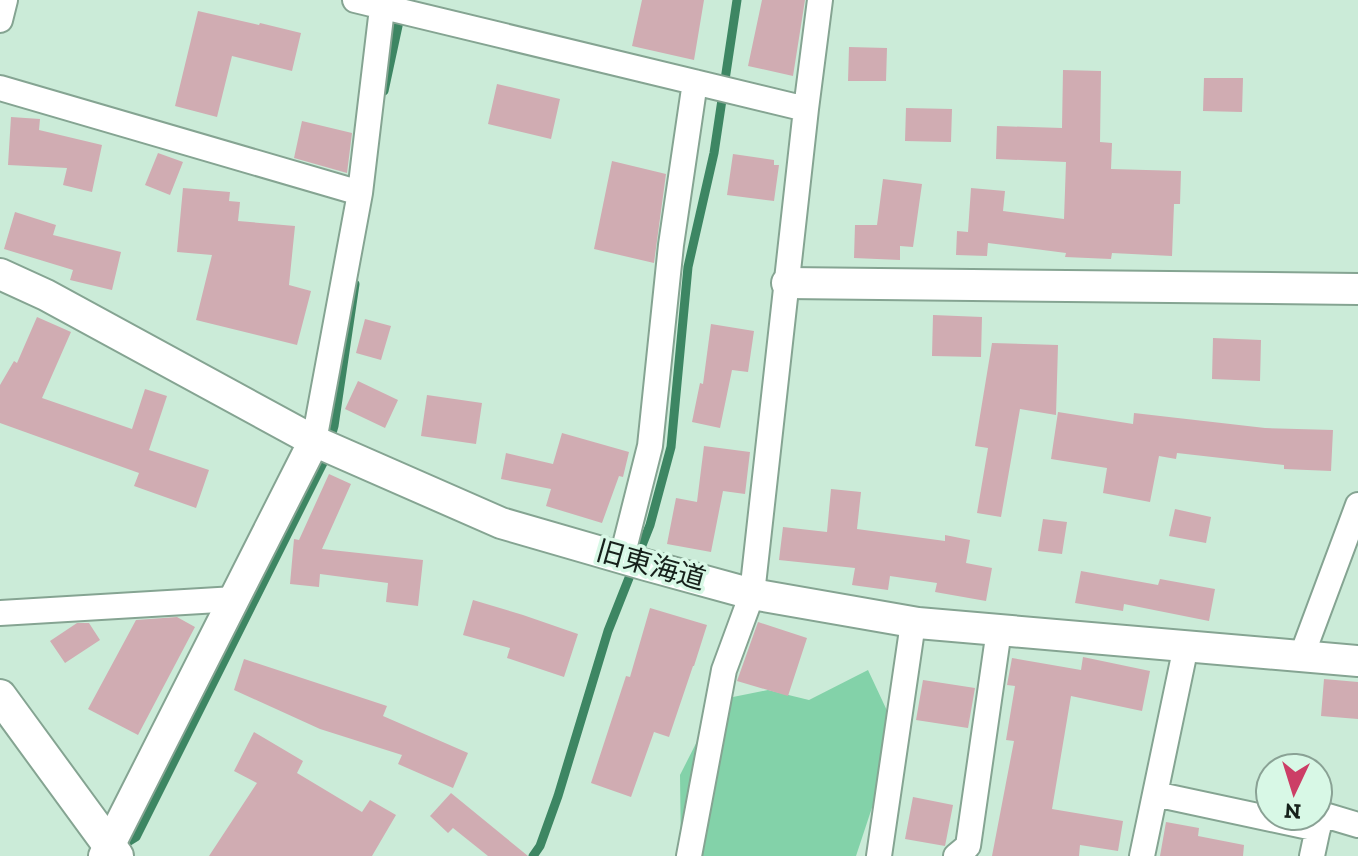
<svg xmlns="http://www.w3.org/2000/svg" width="1358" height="856" font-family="'Zilla Slab','Noto Sans JP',serif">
<rect width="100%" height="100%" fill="#cbebd8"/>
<!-- green -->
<path fill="#83d2a9" d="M868 670 897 732 856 856H681L680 775 718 700 768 690 809 700Z"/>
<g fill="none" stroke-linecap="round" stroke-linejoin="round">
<!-- stream -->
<path stroke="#3d8663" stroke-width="9" d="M384 91 401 12
M118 848 136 837 324 461 334 426 355 284
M533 856 540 846 558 796 608 631 650 525 671 447 688 267 714 153 737 0"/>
</g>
<!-- building -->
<path fill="#d0acb2" d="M642 0H704L694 60 632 46Z
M762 0H805L793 76 748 66Z
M198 11 259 25 260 23 301 33 292 71 232 56 217 117 175 106Z
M849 47 887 48 886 81H848Z
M1063 70 1101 71 1100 142 1112 143 1111 169 1181 171 1180 204H1174L1172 256 1112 253 1111 259 1065 257 1066 253 988 243 987 256 956 255 957 231 968 232 971 188 1005 191 1003 211 1064 219 1066 162 996 159 997 126 1062 128Z
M1204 78H1243L1242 112 1203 111Z
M497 84 560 99 551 139 488 124Z
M906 108 952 109 951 142 905 141Z
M11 117 40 119 39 130 102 145 92 192 63 185 67 168 8 165Z
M302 121 352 133 347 173 294 158Z
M158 153 183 162 170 195 145 185Z
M733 154 774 160V165H779L774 201 727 195Z
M612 161 666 174 654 263 594 249Z
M883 179 922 184 913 247 900 246V260L854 258 855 225H877Z
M183 188 230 192 229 201 240 202 238 221 295 226 289 285 311 291 297 345 196 320 212 255 177 252Z
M15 212 56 225 53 235 121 252 112 290 70 280 73 270 4 249Z
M933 315 982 317 981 357 932 356Z
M37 317 71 332 42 398 132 429 145 389 167 396 149 450 209 470 196 508 134 486 139 473 0 423V385L14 361 17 363Z
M365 319 391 326 381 360 356 353Z
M711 324 754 331 748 372 732 370 720 428 692 422 700 383 703 384Z
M1213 338 1261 340 1260 381 1212 379Z
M992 343 1058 345 1056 415 1020 409 1001 517 977 513 988 448 975 446Z
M358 381 398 400 385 428 345 409Z
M427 395 482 403 476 444 421 436Z
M1058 412 1133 424 1134 413 1265 428 1333 430 1331 471 1284 469V465L1177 453 1176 459 1159 456 1150 502 1103 493 1107 468 1051 459Z
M562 433 629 452 623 477 619 476 602 523 546 506 551 489 501 479 506 453 553 464Z
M704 446 750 452 745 494 723 491 711 552 667 544 676 498 697 502Z
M329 474 351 484 322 549 423 560 418 606 386 602 388 583 320 574 319 587 290 584 294 539 299 540Z
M831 489 861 492 857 529 945 541V535L970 540 966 563 992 568 986 601 935 592 937 583 890 576 888 590 852 585 855 568 779 560 783 527 827 532Z
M1175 509 1211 517 1206 543 1169 536Z
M1043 519 1067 522 1062 554 1038 551Z
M1081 571 1158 585 1160 579 1215 589 1209 621 1124 604 1123 611 1075 603Z
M473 600 523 615 578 634 564 677 507 658 510 648 463 635Z
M650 608 707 625 694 666H693L669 737 654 732 631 797 591 783 626 676 630 677Z
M177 617 195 627 138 735 88 709 136 620Z
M758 622 807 638 788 696 737 681Z
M77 623H89L100 640 65 663 50 641Z
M1083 657 1150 671 1142 711 1071 696 1052 809 1123 821 1118 851 1080 845 1079 856H992L1014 741 1006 740 1015 686 1007 685 1012 658 1081 670Z
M244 659 387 706 383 716 468 753 453 788 398 764 402 755 320 729 234 690Z
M1324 679 1358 682V719L1321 716Z
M923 680 975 688 968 728 916 720Z
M254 732 303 761 297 773 362 812 370 800 396 815 372 856H209L257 783 234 771Z
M451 793 528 856H488L453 828 448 833 430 816Z
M913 797 953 805 945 846 905 839Z
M1166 822 1199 828 1198 836 1244 845 1243 856H1160Z"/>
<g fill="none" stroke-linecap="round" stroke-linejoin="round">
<!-- minor casing -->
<g stroke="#85a492" stroke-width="28">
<path id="minor" d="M355 0 806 109
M0 20 5 0
M0 88 360 193
M314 441 360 193 383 0
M622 557 650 446 671 245 695 82
M0 613 235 599
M1302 655 1358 505
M1155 794 1318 829
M689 856 724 670 752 594 806 109 820 0
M879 856 913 623
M956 856 968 846 999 630
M1142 856 1186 646
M1312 856 1321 814 1358 825"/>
</g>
<!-- tertiary casing -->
<g stroke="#85a492" stroke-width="34">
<path id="tertiary" d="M0 274 46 295 314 441 501 523 646 565 752 594 918 623 1358 661
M787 283 1358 289
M104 856 314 441"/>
</g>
<!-- secondary casing -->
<g stroke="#85a492" stroke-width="36">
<path id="secondary" d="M0 696 117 856"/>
</g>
<!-- minor -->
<use href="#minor" stroke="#fff" stroke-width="24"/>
<!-- tertiary -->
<use href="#tertiary" stroke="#fff" stroke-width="30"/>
<!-- secondary -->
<use href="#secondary" stroke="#fff" stroke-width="32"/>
</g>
<g text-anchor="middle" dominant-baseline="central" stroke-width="7" stroke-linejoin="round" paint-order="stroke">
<!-- street labels -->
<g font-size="28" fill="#16211b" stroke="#d8f8e6">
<text transform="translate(651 565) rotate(16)">旧東海道</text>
</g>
</g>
<!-- north arrow -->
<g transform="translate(1294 792) rotate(184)"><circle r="38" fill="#d8f8e6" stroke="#8aa295" stroke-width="2"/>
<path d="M0-6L14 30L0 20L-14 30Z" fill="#cc3e66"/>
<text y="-12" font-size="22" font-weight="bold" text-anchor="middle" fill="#16211b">N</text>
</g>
</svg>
